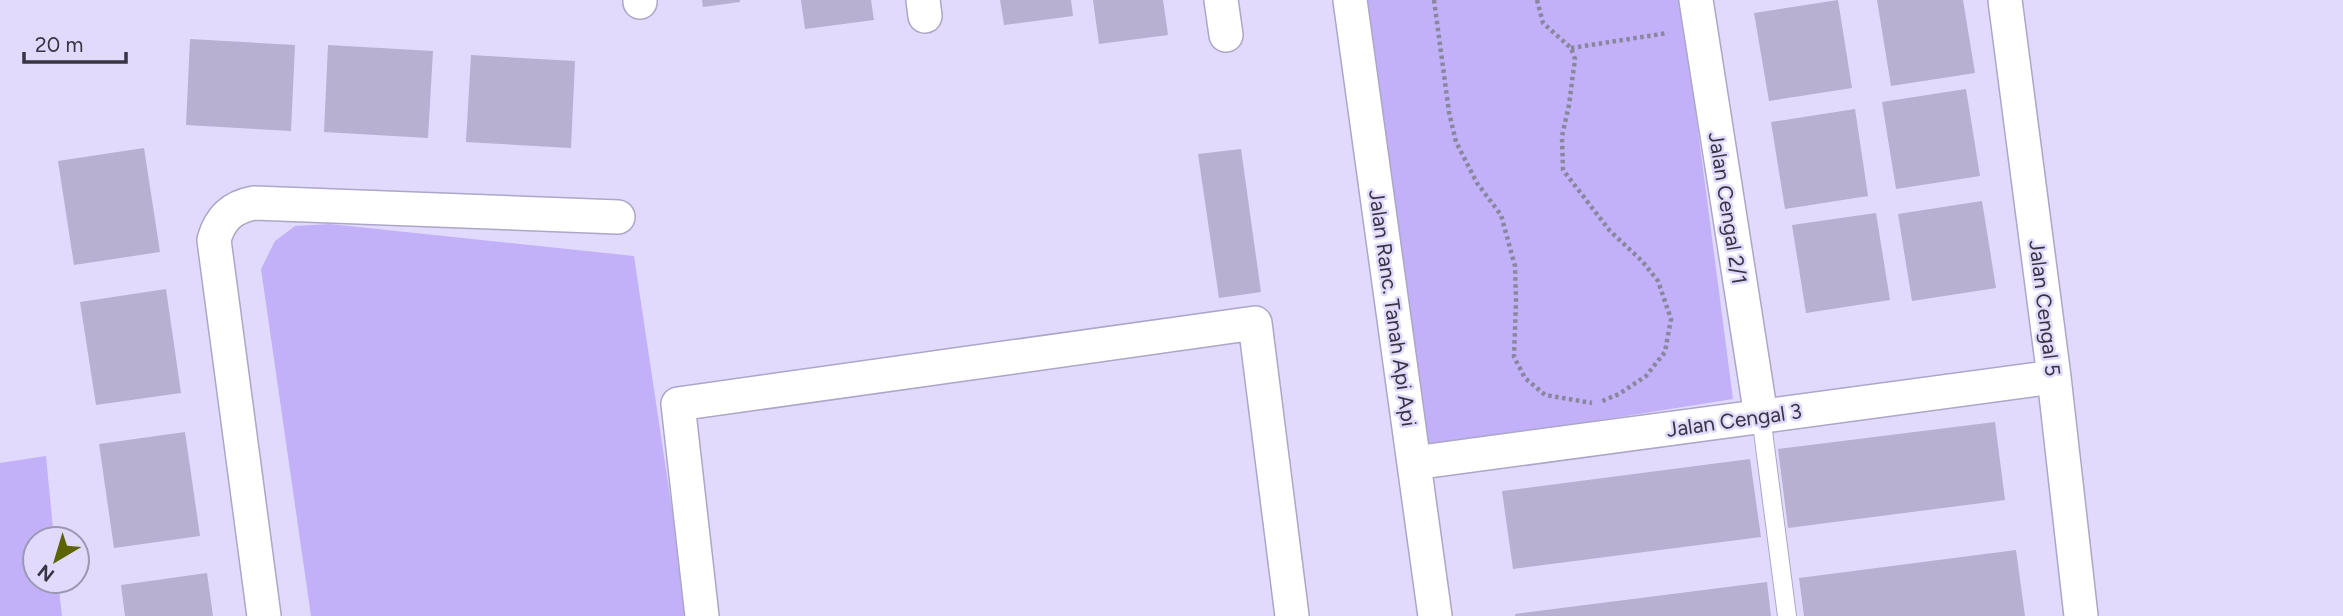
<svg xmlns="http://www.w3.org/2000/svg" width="2343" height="616" font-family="Figtree,sans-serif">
<rect width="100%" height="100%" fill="#e1dafc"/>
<!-- green -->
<path fill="#c2b1f8" d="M1363 0H1681L1733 399 1426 448Z
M330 224 634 256 688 616H311L261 269 275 241 295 226Z
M46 456 54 539H35V581H58L62 616H0V463Z"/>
<!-- building -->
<path fill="#b7b0d1" d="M702 0H740V2L703 7Z
M801 0H871L874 20 805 29Z
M1000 0H1071L1073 16 1004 25Z
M1093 0H1163L1168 35 1099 44Z
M1838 0 1852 88 1769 101 1754 13Z
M1877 0H1963L1975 73 1891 86Z
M190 39 295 45 291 131 186 125Z
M328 45 433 51 428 138 324 132Z
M471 55 575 61 571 148 466 142Z
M1966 89 1980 176 1896 189 1882 102Z
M1855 109 1868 196 1785 209 1771 122Z
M144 148 160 252 74 265 58 161Z
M1241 149 1261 292 1219 298 1198 154Z
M1982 201 1996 288 1912 301 1898 214Z
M1876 213 1890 300 1806 313 1792 225Z
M166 289 181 393 96 405 80 302Z
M1995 422 2005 500 1788 528 1778 449Z
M185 432 200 536 114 548 99 444Z
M1750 459 1761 537 1513 569 1502 491Z
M2016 550 2025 616H1804L1799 578Z
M207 573 213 616H125L121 585Z
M1767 582 1771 616H1515V614Z"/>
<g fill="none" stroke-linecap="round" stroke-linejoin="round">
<!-- lane casing -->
<g stroke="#ada6c6" stroke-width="20">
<path id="lane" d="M1761 416 1787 616"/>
</g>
<!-- street casing -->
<g stroke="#ada6c6" stroke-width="36">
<path id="street" d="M640 0V2
M923 0 925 16
M1221 0 1226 35
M1350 0 1435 616
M1696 0 1761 416
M2005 0 2054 377 2081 616
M1414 463 2054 377
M264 616 214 240C220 218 232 207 254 203L618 217
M702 616 678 404 1255 323 1292 616"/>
</g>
<!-- path -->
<path stroke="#8a869d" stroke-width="4.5" stroke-dasharray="3.5 3.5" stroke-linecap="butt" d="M1434 0 1449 112 1456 142 1477 183 1501 215 1515 266 1516 301 1514 357 1525 378 1545 395 1592 403
M1537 0 1543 23 1571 48 1575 59 1569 105 1562 136 1563 170 1610 231 1642 261 1658 281 1671 319 1665 352 1646 376 1619 394 1600 402
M1571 48 1668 33"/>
<!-- lane -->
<use href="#lane" stroke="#fff" stroke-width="18"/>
<!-- street -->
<use href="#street" stroke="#fff" stroke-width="33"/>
</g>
<g text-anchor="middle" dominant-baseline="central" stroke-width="5" stroke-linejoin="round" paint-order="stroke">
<!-- street labels -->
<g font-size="21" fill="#383543" stroke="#e1dafc">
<text transform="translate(1728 208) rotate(81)">Jalan Cengal 2/1</text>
<text transform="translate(1393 308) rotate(82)">Jalan Ranc. Tanah Api Api</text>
<text transform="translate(2045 308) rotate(83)">Jalan Cengal 5</text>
<text transform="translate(1734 420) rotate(-8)">Jalan Cengal 3</text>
</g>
</g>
<!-- north arrow -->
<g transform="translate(56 560) rotate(218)"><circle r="33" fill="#e1dafc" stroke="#9d98b2" stroke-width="2"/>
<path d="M0-5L12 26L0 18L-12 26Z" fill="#5c6402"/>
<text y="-10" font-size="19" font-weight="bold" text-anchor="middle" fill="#383543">N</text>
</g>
<!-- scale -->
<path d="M24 52v10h102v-10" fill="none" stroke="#383543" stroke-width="3.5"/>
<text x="35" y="52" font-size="21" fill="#383543" stroke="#e1dafc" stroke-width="5" paint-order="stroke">20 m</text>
</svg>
